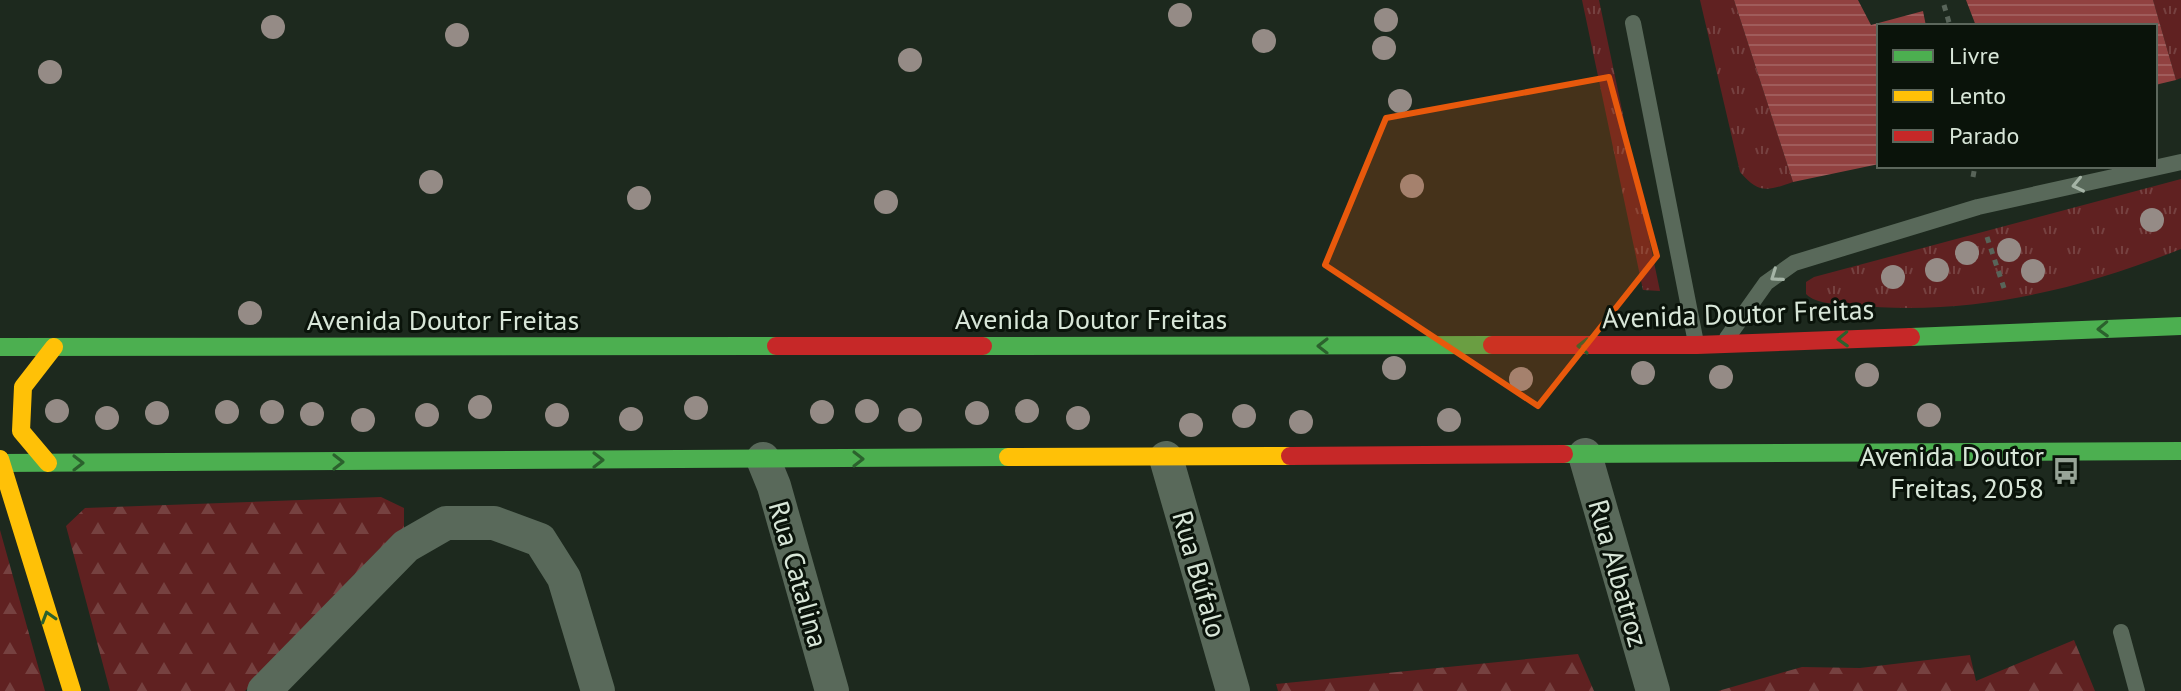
<svg xmlns="http://www.w3.org/2000/svg" width="2181" height="691" font-family="'PT Sans',sans-serif">
<defs>
<pattern id="grass-tufts" width="24" height="20" patternUnits="userSpaceOnUse" patternTransform="scale(2)"><rect width="24" height="20" fill="#602121"/><path d="M3 7l-1-3M5 7V3M7 7l1-3M15 17l-1-3M17 17v-4M19 17l1-3" fill="none" stroke="#764140"/></pattern>
<pattern id="forest-firs" width="22" height="20" patternUnits="userSpaceOnUse" patternTransform="scale(2)"><rect width="22" height="20" fill="#602121"/><path d="M5 1l3.5 6h-7zM16 11l3.5 6h-7z" fill="#764140"/></pattern>
<pattern id="water-rules" width="6" height="5" patternUnits="userSpaceOnUse" patternTransform="scale(2)"><rect width="6" height="5" fill="#914140"/><path d="M0 2.5h6" fill="none" stroke="#a05c5b"/></pattern>
</defs>
<rect width="100%" height="100%" fill="#1d291e"/>
<!-- grass -->
<path fill="url(#grass-tufts)" d="M1582 0H1599L1660 291 1643 290Z
M1700 0H1734L1793 182C1767 191 1759 194 1740 172Z
M2153 0H2181V78L2176 80Z
M2181 179V249C2076 291 1966 317 1852 305 1837 303 1817 305 1806 294V282L1814 277Z"/>
<!-- forest -->
<path fill="url(#forest-firs)" d="M381 497 404 508V533L245 691H110L66 526 85 508Z
M0 530 45 691H0Z
M2074 640 2095 691H1718L1802 667 1860 668 1970 655 1976 681Z
M1578 654 1594 691H1278L1276 684Z"/>
<!-- water -->
<path fill="url(#water-rules)" d="M1734 0H1858L1871 25 1923 11 1926 26H1879V164L1793 182Z
M1966 0H2153L2176 80 2155 85V26H1976Z"/>
<g fill="none" stroke-linecap="round" stroke-linejoin="round">
<!-- path -->
<path stroke="#586459" stroke-width="5" stroke-dasharray="6 6" stroke-linecap="butt" d="M1944 5 1950 26
M1973 177 1975 166
M1987 237 2004 288"/>
<!-- lane -->
<path stroke="#59695a" stroke-width="16" d="M1633 23 1696 343
M1727 338 1766 283 1794 263 1978 207 2181 162
M2121 632 2137 691"/>
<!-- street -->
<path stroke="#59695a" stroke-width="34" d="M1585 455 1653 691
M1166 458 1233 691
M763 459 774 486 832 691
M264 691 406 546 446 523H494L540 540 564 578 598 691"/>
<!-- fast -->
<path stroke="#4caf50" stroke-width="18" d="M1911 337 2181 326
M983 346 1492 345
M0 347 776 346
M1564 454 2181 451
M0 463 1008 457"/>
<!-- slow -->
<path stroke="#ffc107" stroke-width="18" d="M1008 457 1290 456
M0 459 72 691
M48 463 21 431 23 387 54 347"/>
<!-- jam -->
<path stroke="#c62828" stroke-width="18" d="M1492 345H1697L1911 337
M776 346H983
M1290 456 1564 454"/>
</g>
<!-- trees -->
<g fill="#958b86">
<circle cx="1180" cy="15" r="12"/>
<circle cx="1386" cy="20" r="12"/>
<circle cx="273" cy="27" r="12"/>
<circle cx="457" cy="35" r="12"/>
<circle cx="1264" cy="41" r="12"/>
<circle cx="1384" cy="48" r="12"/>
<circle cx="910" cy="60" r="12"/>
<circle cx="50" cy="72" r="12"/>
<circle cx="1400" cy="101" r="12"/>
<circle cx="431" cy="182" r="12"/>
<circle cx="1412" cy="186" r="12"/>
<circle cx="639" cy="198" r="12"/>
<circle cx="886" cy="202" r="12"/>
<circle cx="2152" cy="220" r="12"/>
<circle cx="2009" cy="250" r="12"/>
<circle cx="1967" cy="253" r="12"/>
<circle cx="1937" cy="270" r="12"/>
<circle cx="2033" cy="271" r="12"/>
<circle cx="1893" cy="277" r="12"/>
<circle cx="250" cy="313" r="12"/>
<circle cx="1394" cy="368" r="12"/>
<circle cx="1643" cy="373" r="12"/>
<circle cx="1867" cy="375" r="12"/>
<circle cx="1721" cy="377" r="12"/>
<circle cx="1521" cy="379" r="12"/>
<circle cx="480" cy="407" r="12"/>
<circle cx="696" cy="408" r="12"/>
<circle cx="57" cy="411" r="12"/>
<circle cx="867" cy="411" r="12"/>
<circle cx="1027" cy="411" r="12"/>
<circle cx="227" cy="412" r="12"/>
<circle cx="272" cy="412" r="12"/>
<circle cx="822" cy="412" r="12"/>
<circle cx="157" cy="413" r="12"/>
<circle cx="977" cy="413" r="12"/>
<circle cx="312" cy="414" r="12"/>
<circle cx="427" cy="415" r="12"/>
<circle cx="557" cy="415" r="12"/>
<circle cx="1929" cy="415" r="12"/>
<circle cx="1244" cy="416" r="12"/>
<circle cx="107" cy="418" r="12"/>
<circle cx="1078" cy="418" r="12"/>
<circle cx="631" cy="419" r="12"/>
<circle cx="363" cy="420" r="12"/>
<circle cx="910" cy="420" r="12"/>
<circle cx="1449" cy="420" r="12"/>
<circle cx="1301" cy="422" r="12"/>
<circle cx="1191" cy="425" r="12"/>
</g>
<!-- one-way arrows -->
<defs><path id="oneway-chevron" d="M-2-3.5L2.5 0L-2 3.5" fill="none" stroke-width="1.6" stroke-linecap="round" stroke-linejoin="round" transform="scale(2)"/></defs>
<g stroke="#a5b4a6">
<use href="#oneway-chevron" transform="translate(2078 185) rotate(168)"/>
<use href="#oneway-chevron" transform="translate(1776 276) rotate(145)"/>
</g>
<g stroke="#2b612d">
<use href="#oneway-chevron" transform="translate(2103 329) rotate(178)"/>
<use href="#oneway-chevron" transform="translate(1843 339) rotate(178)"/>
<use href="#oneway-chevron" transform="translate(1323 346) rotate(180)"/>
<use href="#oneway-chevron" transform="translate(1583 346) rotate(180)"/>
<use href="#oneway-chevron" transform="translate(858 459)"/>
<use href="#oneway-chevron" transform="translate(598 460)"/>
<use href="#oneway-chevron" transform="translate(338 462)"/>
<use href="#oneway-chevron" transform="translate(78 463)"/>
<use href="#oneway-chevron" transform="translate(48 617) rotate(-107)"/>
</g>
<!-- marked area -->
<path fill="#e8590c" fill-opacity="0.2" stroke="#e8590c" stroke-width="6" stroke-linejoin="round" d="M1609 77 1657 256 1538 406 1325 265 1386 118Z"/>
<!-- icons -->
<defs>
<g id="bus-bare" transform="scale(2.16)"><path d="M-5-6H5V4H4V6H2V4H-2V6H-4V4H-5ZM-3.5-4V0h7V-4ZM-3.5 1.2v1.5H-2V1.2ZM2 1.2v1.5H3.5V1.2Z" fill="#97a497" stroke="#0a130a" stroke-width="2.5" paint-order="stroke"/></g>
</defs>
<g fill-rule="evenodd">
<use href="#bus-bare" x="2066" y="471"/>
</g>
<g text-anchor="middle" dominant-baseline="central" stroke-width="6" stroke-linejoin="round" paint-order="stroke">
<!-- street labels -->
<g font-size="28" fill="#d8e6d8" stroke="#0a130a">
<text transform="translate(1738 313) rotate(-2)">Avenida Doutor Freitas</text>
<text x="1091" y="318">Avenida Doutor Freitas</text>
<text x="443" y="319">Avenida Doutor Freitas</text>
<text transform="translate(1619 573) rotate(74)">Rua Albatroz</text>
<text transform="translate(799 574) rotate(74)">Rua Catalina</text>
<text transform="translate(1200 574) rotate(74)">Rua Búfalo</text>
</g>
<!-- poi labels -->
<g font-size="28" fill="#d8e6d8" stroke="#0a130a" text-anchor="end">
<text x="2044" y="455">Avenida Doutor<tspan x="2044" dy="32">Freitas, 2058</tspan></text>
</g>
</g>
<!-- legend -->
<rect x="1877" y="24" width="280" height="144" fill="#0a130a" stroke="#5c675c" stroke-width="2"/>
<rect x="1893" y="50" width="40" height="12" fill="#4caf50" stroke="#5c675c" stroke-width="2"/>
<text x="1949" y="64" font-size="24" fill="#d8e6d8">Livre</text>
<rect x="1893" y="90" width="40" height="12" fill="#ffc107" stroke="#5c675c" stroke-width="2"/>
<text x="1949" y="104" font-size="24" fill="#d8e6d8">Lento</text>
<rect x="1893" y="130" width="40" height="12" fill="#c62828" stroke="#5c675c" stroke-width="2"/>
<text x="1949" y="144" font-size="24" fill="#d8e6d8">Parado</text>
</svg>
